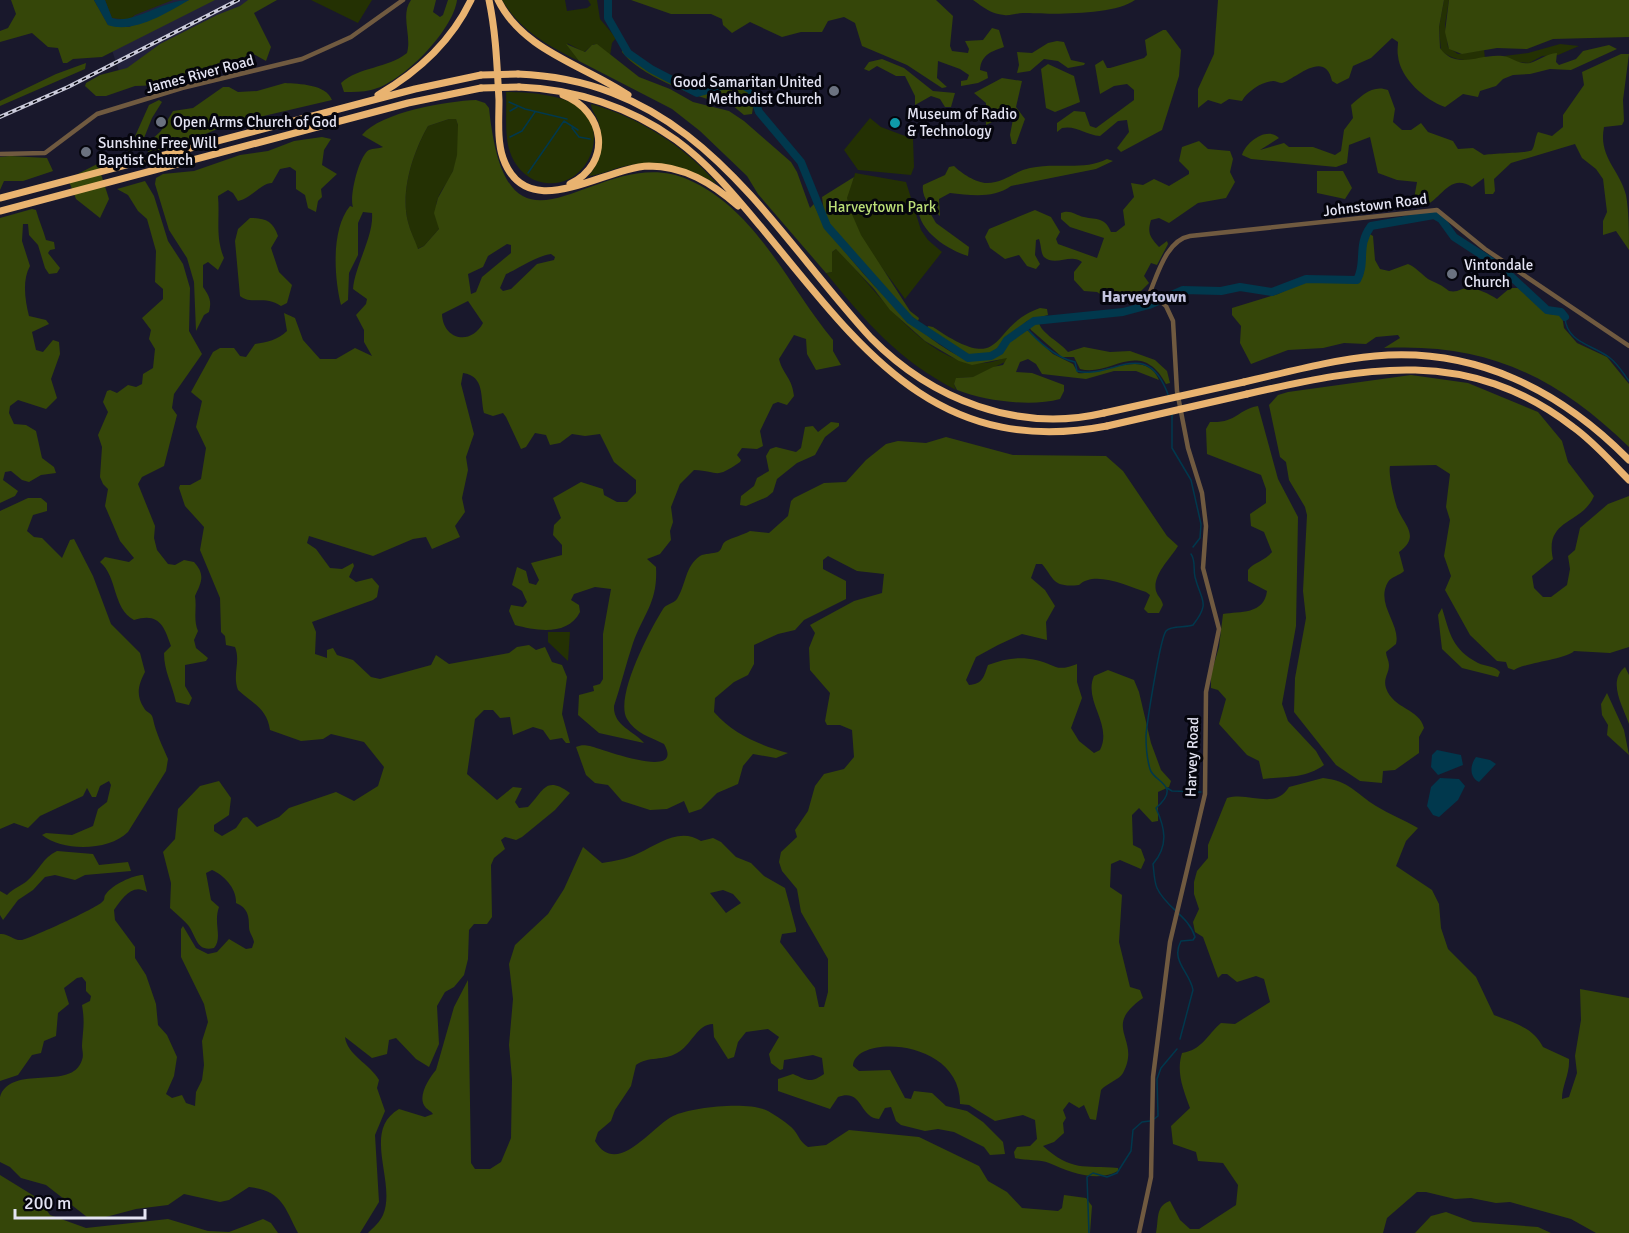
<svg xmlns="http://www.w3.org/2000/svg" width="1629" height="1233" font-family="Signika,sans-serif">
<rect width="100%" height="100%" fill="#19182c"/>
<!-- built -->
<path fill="#22213b" d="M95 0H276L122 80Z"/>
<!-- green -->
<path fill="#243103" d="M105 0H173L135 15 129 20 112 18Z
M311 0H372L358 23Z
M502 0H565L567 11 587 8 591 5 588 0H597L600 19 616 38 612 43 610 56 594 44 584 52 567 43 579 61C548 46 520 30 502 0Z
M1444 0H1449L1445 25 1448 47 1458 54 1484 50 1485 58C1468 61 1456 62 1441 51L1439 27Z
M1560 44 1579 46 1558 55 1542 56 1529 63 1516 62 1504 56 1528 53Z
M506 92C526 92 556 94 574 104 616 127 586 197 537 181 525 177 514 165 510 152 504 134 507 111 506 92Z
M591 104C638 117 686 147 717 184 686 167 656 158 621 167 610 170 600 175 589 176 601 159 605 141 598 121 596 115 591 110 591 104Z
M870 118 881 127 913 139 914 167 911 175 858 170 844 150Z
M449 119H456C462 131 458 159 453 171 449 182 440 190 437 201 434 212 439 218 439 229L424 246 417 249C415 239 410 232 408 222 400 192 413 152 428 126Z
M855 173 906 182 921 230 928 240 942 252 905 299C885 270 852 235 847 199 846 191 854 181 855 173Z
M836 249C877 287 937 387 1004 358H1007V361L974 377 957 378 954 384 956 390C898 360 866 322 826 273L832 272V252Z
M548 632H570L568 661 548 642Z"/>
<!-- forest -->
<path fill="#354609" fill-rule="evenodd" d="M11 0H94L108 25 129 27 189 0H215L102 57 73 59 67 63H63L58 48 48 47 32 33 0 42V31L8 28 16 14Z
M248 0H277L254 13 271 47 266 61 250 52 244 58 228 60 194 72 183 80 162 85 135 86 106 96H96L85 86 86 83 100 75 127 68 160 44 217 15 240 6Z
M411 0H436L433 12 440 17 443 15 448 0H457C453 31 401 84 371 90 363 92 353 92 344 92L341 83C360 66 387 69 407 53 412 36 400 15 411 0Z
M631 0H936L953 16 950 46 952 51 968 53 969 49 965 41 983 40 992 28 999 30 1004 47C993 51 981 54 980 70L987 72 988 78 978 83 961 86V81L967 80 969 75 960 69 938 61 937 78 947 87 942 88 907 65 862 46 855 23 844 17 828 21 822 32H801L782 37 750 22 732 33 723 25 722 19 711 14H671Z
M973 0H1135C1113 16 1050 14 1023 13 1017 13 1010 16 1004 15 991 14 983 7 973 0Z
M1218 0H1444L1439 27 1440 48C1456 71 1480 53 1503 56 1512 57 1519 65 1530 63 1540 60 1546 54 1557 53L1556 62 1559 65 1576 59 1583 51 1609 45 1617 49 1571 70 1550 69 1530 74 1513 75 1503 79 1496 86 1480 91 1478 97 1463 94 1445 107C1425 100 1400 78 1398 56 1397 51 1398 46 1398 42L1392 38 1371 58 1353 66 1349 78 1337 84 1332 81C1325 48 1294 80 1282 83 1279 83 1276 81 1273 81 1261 82 1247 92 1242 101L1229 99 1221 104 1208 100 1198 108V89L1214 54Z
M1449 0H1629V37L1553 39 1527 49 1497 48 1462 54 1449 49 1445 32Z
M1163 30H1166L1181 50 1179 76 1162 130 1121 152 1117 148 1129 132 1127 120 1118 121 1100 136C1086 135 1076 125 1062 128L1057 132V123L1074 111 1085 112 1090 126 1096 128 1134 100V90L1127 84 1114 86 1100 94 1095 65 1103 60 1107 68H1110L1144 58 1147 55 1145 40Z
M1057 41 1064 42 1071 60 1085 63 1084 65 1068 68 1058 61 1044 59 1030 71 1017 73 1019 65 1017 52 1032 53 1048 43Z
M566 44 585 52 592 45 597 44 639 77 670 89 693 102 729 111 744 121 791 162 797 172 810 208 814 204C827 241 934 359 974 360 1004 362 1004 334 1026 329L1053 354 1073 364 1078 373C1102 376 1145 347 1159 380L1136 371H1114L1086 379 1042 374 1036 364 1028 359 1020 362 1016 372 1032 373 1064 385V391L1060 399C1031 407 985 401 957 390L954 384 956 378 973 377 993 367 1003 365 1007 358 972 365 959 361 925 341 890 310 874 289 836 249 832 252V272L826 273 758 194 747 176 700 131 672 109 579 61Z
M622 46 641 66 696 95C718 94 740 74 754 100L752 114 744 115 726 100 718 102C693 96 638 74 622 52Z
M1621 54H1629L1623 100 1624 121 1622 125 1604 127C1598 157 1620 170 1626 195 1629 212 1629 232 1629 250L1616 231 1603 235V221L1607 212 1603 179 1596 169 1582 158 1575 144 1511 163 1494 179 1495 191 1493 194H1485L1484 178 1472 187C1448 171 1440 204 1420 207L1414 199 1417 182 1397 180 1378 173 1370 137 1349 145 1347 163 1336 167 1251 159 1242 155C1246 142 1267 126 1279 138L1260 150 1284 143 1289 147H1313L1335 155 1341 151 1344 130 1353 118 1351 105C1361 96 1373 84 1388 90L1395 109 1393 122 1402 130H1411L1421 123 1428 132 1453 141 1458 149 1473 148 1484 155C1491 153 1531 153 1532 150 1535 146 1535 137 1538 132L1552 136 1563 127V115L1584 85 1582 72Z
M882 59 904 68 933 91 955 93 951 107H945L940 99 931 96 915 105V96L905 76H896L877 66 869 71 864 69 869 62Z
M86 63 85 69 0 106V101L56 74Z
M1048 64 1074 76 1080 102 1055 112 1046 108 1041 69Z
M1002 78 1022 81 1016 107 1025 119 1016 144H1012L1010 135 1013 119 1001 109 992 122 986 125V103L974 93Z
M285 83C299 84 326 84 332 100L230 124 168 149 148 152 149 142 161 131 173 111 193 108 223 87H229L238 92 257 91Z
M159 100 162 102 152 118 140 148 128 152 149 105Z
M476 100 485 103 489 108C508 291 597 138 689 180 757 210 788 286 833 340V351L841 365 816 370 807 354 806 339 794 335 779 359C783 375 792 377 794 396L787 405 778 402 773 404 760 431 763 446 757 449 742 448 737 455 741 460 740 462C714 480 720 471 694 470L680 484 671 507 673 522 670 531 671 540 660 554 647 559 656 567C658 602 644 613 633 643 626 664 621 685 614 706 613 726 634 731 644 743L599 733 578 715 579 695 594 691 593 686 600 684 603 679V634L611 589 595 587 574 594 571 600 579 605 580 612C568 636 537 631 515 625L509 611 511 605 523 607 527 602 522 591 512 585 517 567 526 571 529 583 536 585 539 580 531 563 562 555V545L553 535 554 525 561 518 553 498 581 482 603 489 604 495 617 502H627L636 493V480L614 462 600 434 585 436 572 434 560 443 550 445 546 435 535 433 526 447 521 449 506 417 503 413 493 416 484 413C480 397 485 376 463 373L461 384 474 434 466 457 468 470 462 498 465 512 455 526 460 537 432 549 426 537 413 539 373 556 309 536 307 543 316 549 330 568 342 569 353 563 354 566 349 577 356 582 372 578 379 586 377 597 373 600 312 622 316 632 315 654 327 658V650L333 648 337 655 353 660 371 677 380 679 431 665 436 655 449 664 509 653 517 647 529 645 536 650 545 647 552 662 562 665 567 677 562 714 570 743H566L562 738 550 740 543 730 533 727 513 735 510 717 500 718 493 710H484L475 719 467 774 497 800 513 787 522 788 515 802 519 808 528 807C544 791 545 775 570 793L555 810 522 837 516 840 505 837 501 840 505 849 494 858 491 865 492 917 487 924H474L469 930 468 959 464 975 454 987 445 992 437 1006 439 1044 429 1067 416 1059 396 1038 389 1040 387 1054 372 1058 345 1037C347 1055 370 1064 379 1080L377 1088 385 1111 375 1135 379 1202 360 1233H298C284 1206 282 1191 249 1187L229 1200 220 1202 184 1194 168 1205 136 1209 102 1218 87 1217 46 1185 21 1178 10 1167 0 1162C0 1145 0 1112 0 1097 11 1063 72 1092 82 1060 84 1055 82 1050 82 1046 83 1029 85 1023 82 1005L90 1001 91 996 86 991V982L82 977 77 978 64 988 69 1004 58 1013 56 1036 44 1041 41 1053 32 1055 18 1075 0 1081V934C8 933 14 941 22 940 31 938 97 908 102 902 106 899 103 897 106 894 112 885 133 875 143 875L147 892C132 883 122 899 114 910L115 920 135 947V958L146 975 156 1004 158 1025 167 1035 177 1057 174 1076 166 1094 172 1098 182 1095 186 1103 195 1106 196 1092 202 1080 204 1065 202 1041 208 1022 204 1004 181 957V929L183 926 196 948 208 954 217 952 229 939 246 949 252 948 254 942C253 936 249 933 249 927 249 916 248 908 236 903 237 889 224 875 212 870L206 873 211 900 219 907C213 924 223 937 214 948 196 952 197 937 188 925 183 919 176 914 170 908L171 883 163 852 175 839 178 809 200 786 219 781 231 798 229 815 214 825V831L222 836 236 828 243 818 247 817 257 827 279 817 289 808 336 792 354 801 378 786 384 767 364 742 331 734 323 739 301 741 270 730C267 708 252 703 238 690 232 674 241 662 235 647L226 645 225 636 221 632 220 598 200 550 204 527 185 506 179 488 180 485H190L201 479 206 448 196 427 202 401 191 392 213 352 220 348H234L240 356 246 357 255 344C267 342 278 340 287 331L284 313 295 318 303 340 320 359H336L355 348 372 356 364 342V330L356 315 366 304 367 299 353 289C355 265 374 236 372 213L363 212 358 223V255L349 273 348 300 341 305C334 277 331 229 350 206L353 207C349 197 359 155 369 150 373 148 379 149 383 147L362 135C381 112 447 101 476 100ZM449 119H456L458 125 457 155 453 171 438 198 434 213 439 229 424 246 418 249C415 240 410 231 408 222 400 192 413 152 428 126ZM507 244 511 245V253L482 277 476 292 471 294 468 274 483 267 488 256ZM551 254 555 257 554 260 537 264 511 289 503 291 500 288 506 274C522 267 534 257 551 254ZM468 301 483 323C471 346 443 340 442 314Z
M322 137 331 139 324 150 322 165 337 174 321 189 322 197 318 201 316 212 308 208 305 195 296 189V171L290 167 280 169 272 183C261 183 252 198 238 201L233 193 228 190 218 196C220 219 215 236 224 258L218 270 208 262 203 265V287C209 296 212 300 209 312L204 315 196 331 194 282 187 258 169 230 155 184 156 178 163 174 194 171 240 155 268 151 294 141Z
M1199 141 1208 149 1230 151 1233 159 1230 172 1235 182 1226 198 1198 203 1169 223 1159 218 1151 220C1147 233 1150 237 1159 247L1167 241 1168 244 1157 265 1151 263 1144 276 1149 283 1137 295 1110 300 1097 292 1084 291 1074 280V272L1082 262C1071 253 1055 267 1044 257 1041 254 1041 244 1039 239L1036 240 1035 255 1040 264 1036 269 1027 266 1019 255 1005 259 990 248 985 237 989 229 1035 210 1051 217 1060 232 1056 239 1058 244 1097 258 1104 238 1070 227 1061 219V213C1070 209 1075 215 1084 217 1097 220 1105 217 1111 232H1116L1125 225 1123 210 1134 197 1131 183 1143 185 1154 179 1169 186 1189 174V171L1179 161 1182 147Z
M10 156 47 158 53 171 23 181H4L0 190V157Z
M1107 159 1113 161 1096 169 1011 186C993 199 970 195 950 193L939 199 940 216C931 208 921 197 923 185L945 175 949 167 954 166C961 173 976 183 987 183 1003 183 1015 171 1030 168 1055 162 1084 171 1107 159Z
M101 162V174L109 199 100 218 76 199 68 179Z
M1317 171H1343L1352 188 1345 199 1317 193Z
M854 177 847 198 851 212 861 235 910 311 919 318 918 321 902 309 831 226 824 212 822 197Z
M145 181 154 196 168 241 183 264 190 288 189 331 202 354 174 394 172 408 177 415 164 466 142 477 138 484 155 526 154 538 157 550 168 564 175 565 184 560 194 562C206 575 201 583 195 596 197 608 193 619 198 631L194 640 196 648 208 658 206 661 185 665V686L192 698 189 705 176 702C172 684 164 671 164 653L171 646C164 626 159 612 134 620 112 608 118 577 100 562L105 557 129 562 134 558 120 541 105 506 108 489 103 484 100 477 102 447 98 435 108 412 103 402 107 391 110 390 117 393 128 385 136 387 142 384 143 374 153 368 155 349 149 339 151 330 142 318 163 299V289L155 282 156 251 147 219 138 211 128 195 117 189Z
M919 202 926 206 936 223 969 247 968 256C947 250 913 228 919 202Z
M32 209 36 210C39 221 43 229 46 240L54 242 55 249 50 250 48 253 60 268 57 273 49 274 45 268 38 245 29 235 28 224H23L22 241 30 266C22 280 25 300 29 316L46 320 49 324 32 332 36 350 43 352 53 340 59 342 60 354 51 379 57 398 46 409 18 400 10 406 9 413 14 424 26 425 36 431 42 458 54 467 56 473 41 475 29 482 22 480 11 471 5 472 3 480 18 491 15 496 0 503V218Z
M250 218C265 218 273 221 278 236L271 248 279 272 292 285 287 303 281 306C265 295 250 305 240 296L235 241 238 229Z
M1368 233 1373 236 1375 260 1380 269 1389 271 1408 264C1417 268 1421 274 1428 279 1436 283 1442 285 1449 291 1458 293 1461 288 1468 288 1478 288 1489 294 1497 299L1510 288H1518L1549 314 1562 315 1564 328 1577 343 1607 357 1629 384V447C1556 376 1487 343 1384 348L1400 338 1398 335 1376 337 1366 344 1344 343 1323 348 1288 350 1251 364 1240 343 1241 326 1232 315V308L1278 294 1305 281 1358 283C1371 270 1358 249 1368 233Z
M1040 308 1047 309 1048 315 1027 321 993 352 975 356 964 354 927 328 928 326 933 327C1008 378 987 326 1040 308Z
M1034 323H1039C1042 334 1060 342 1068 352L1084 347 1110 352 1130 351 1155 360 1167 371 1170 383 1166 384C1140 336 1110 378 1080 369L1074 357H1062L1031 330 1029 326Z
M1411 375 1468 383 1538 412 1562 441 1568 462 1594 496C1582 525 1544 518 1553 559L1532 576 1534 588 1543 597H1551L1567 585 1570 569 1568 556 1575 550 1580 528 1608 504 1629 496V647L1610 653 1574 651C1567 659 1524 663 1514 670L1508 668 1506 662 1497 661 1470 635 1445 590 1451 576 1444 556 1450 520 1446 507 1450 474 1436 465 1390 466C1388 474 1395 504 1399 512 1407 528 1419 537 1399 552L1404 571C1399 576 1392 576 1388 582 1375 604 1401 624 1396 644L1386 652C1386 656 1389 661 1389 665 1389 674 1383 678 1386 688 1393 709 1420 709 1424 728L1419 737V753L1395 770 1383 771 1382 783 1360 781 1336 765 1294 712 1295 678 1306 618 1303 591 1307 515 1305 507 1289 480 1286 462 1280 457 1269 405 1278 395 1288 392Z
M1258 406 1278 479 1298 517 1296 626 1282 704 1288 721 1316 751 1324 765C1305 779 1285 776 1263 779L1259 761 1247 755 1219 724 1226 699 1218 690 1211 688V674L1219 647 1223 614C1240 611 1264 615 1267 591L1248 581V570C1254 562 1265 561 1272 552L1264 532 1251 526 1250 514 1266 503V489L1261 475 1207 454 1206 429 1210 422C1238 423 1236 410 1258 406Z
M831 422 839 423V426L825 437 815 455 797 463 777 479 773 492 767 497 746 506 740 505 741 496 754 486 757 478 769 471 766 456 770 449 776 447 796 452 801 448 805 427 813 426 818 432Z
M946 437 1013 455 1106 456 1123 471 1167 536 1178 546C1171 558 1152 575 1156 591 1158 597 1162 599 1163 605L1159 613H1148L1144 609 1150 595 1146 592C1127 586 1095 570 1079 585 1052 588 1054 578 1042 564H1036L1031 578 1045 590 1055 606 1046 622 1047 640 1022 634 998 645 976 657 966 680 969 685C983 684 984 676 988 665 1004 659 1019 656 1036 660 1056 664 1054 673 1077 664V682L1082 698 1071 728 1079 741 1094 753 1100 750C1113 724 1083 701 1094 676L1108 670 1134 680 1139 692 1151 743 1161 770 1171 781 1169 787 1158 792V821L1152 822 1139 808 1132 815 1133 845 1141 849 1145 860 1141 869 1120 860 1111 864 1110 887 1122 895 1119 942 1130 987 1140 990 1143 998C1100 1028 1142 1038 1123 1073 1119 1080 1107 1083 1101 1090L1096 1120 1090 1119 1084 1105 1079 1108 1069 1102 1063 1110 1066 1118 1063 1123 1064 1133 1054 1142 1043 1146C1072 1172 1084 1165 1118 1168V1171C1096 1183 1070 1172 1049 1163 1040 1159 1025 1161 1015 1158L1014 1152 1017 1147 1030 1146 1037 1139 1035 1120 1023 1115 995 1121 969 1105 960 1104C961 1038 854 1034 853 1066L859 1071 890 1070 905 1098 911 1099 914 1091 932 1093 946 1106 967 1111 983 1122 1003 1142 1005 1154 990 1155 984 1147 954 1132 938 1129 925 1131 901 1125 896 1121 891 1107 885 1108 879 1119C859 1118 863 1088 838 1097L830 1109 778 1091V1079L793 1074C807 1080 810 1084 824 1074L822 1058 813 1055 784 1060 783 1069 780 1070 771 1063 769 1054 779 1037 768 1029 746 1032 738 1042 734 1057 728 1059 714 1037 713 1024C697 1024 691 1046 677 1053 664 1061 648 1056 636 1065L631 1086 615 1110 611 1121 598 1132 595 1141C617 1178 651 1127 673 1116 692 1107 749 1101 768 1111 775 1115 788 1123 794 1130 799 1136 800 1142 808 1147L826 1145 849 1130 919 1137 979 1166 988 1181 1007 1192 1022 1208 1058 1211 1062 1208 1064 1195 1086 1198 1092 1206 1090 1233H368C373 1228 380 1222 383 1215 397 1182 361 1131 399 1109L425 1117 433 1114C431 1111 428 1110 426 1108 416 1098 429 1078 436 1070L454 1007 468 980 471 1163 475 1169H490L501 1162 511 1138 512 1079 509 1045 513 999 509 964 515 945 548 914 564 889 583 847 602 863C614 861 628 859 639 853 658 844 680 827 701 841L713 838 721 842 736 857 751 863 764 876 785 888 796 929V932L782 934 780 942 815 988 819 1007H824L828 992V959L801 912 797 889 782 871 779 862 781 852 797 837 795 830 808 811 815 786 824 774 844 769 854 757 852 730 840 725H827L825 721 830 693 810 670 809 648 815 633 810 625 854 601 882 593 884 574 857 571 828 556 823 560V569L846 581V599L804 620 795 630 778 634 754 645V664L748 675 734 682 715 698 714 712C734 735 760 745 788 753L776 758 753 754 743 766 738 784 717 793 701 809 689 813 684 801 667 809 650 810 622 801 608 785 595 783 586 775 576 747C581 745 584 745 590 746 599 748 686 782 664 744 650 737 635 733 627 719 614 697 651 628 663 609 666 604 673 604 677 599 686 585 685 566 700 556 705 553 713 554 718 552 723 549 721 544 726 541 733 537 741 536 750 531L769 533 788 516 791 501 794 498 824 483 846 482 866 460 886 444 898 441 926 443ZM723 890 733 894 741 903 726 913 710 893Z
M28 498H41L47 503V511L33 515 27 531 34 537 42 538 62 558 70 540 74 539 93 576 111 624 140 653 145 672C139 684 135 694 144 708 146 713 152 712 153 719 156 733 162 745 168 759L166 771 128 832C109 851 63 852 42 835L46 833 72 835 93 826 98 809 107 802 111 785 109 781 100 786 96 797H92L87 788 83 796 40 816 28 828 14 823 0 829V511Z
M1442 608C1450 634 1452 649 1478 663 1486 667 1494 665 1500 672L1498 677 1462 668 1442 649 1438 615Z
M1625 667 1629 675V724C1623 706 1607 682 1625 667Z
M1607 693 1624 730 1629 755 1607 735 1608 725 1602 715 1601 704Z
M1323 778C1350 781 1355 793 1376 806 1389 814 1404 820 1418 828L1406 841 1396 866 1432 890 1439 904 1441 928 1448 949 1476 977 1494 1015C1514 1023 1533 1027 1543 1047L1569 1059C1570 1074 1562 1085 1562 1099L1569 1097 1577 1073 1575 1056 1581 1020 1580 989 1629 998V1233H1596L1571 1219 1510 1202 1496 1203 1471 1198 1455 1199 1426 1192H1417L1387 1218 1383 1233H1156C1159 1220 1155 1206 1170 1201L1180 1220 1190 1229H1199L1236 1205 1238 1185 1223 1163 1198 1161 1196 1152 1173 1144 1171 1126 1190 1108C1183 1089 1176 1072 1182 1053 1202 1050 1207 1035 1221 1023L1235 1024 1270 1002 1264 979 1256 976 1237 982 1227 974H1222L1218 978 1203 937 1195 932 1193 922 1199 909 1194 894V882L1197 871 1208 858V845L1227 798C1250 791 1274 811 1289 787Z
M57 851 93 854 99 865 128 862 131 871 85 875 75 880 55 875 45 877 33 890 18 900 3 920 0 915V891L7 895C14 888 21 886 27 881 38 872 43 857 57 851Z
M0 1175 39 1199 50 1215 86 1228 168 1219 208 1231 229 1232 263 1219 271 1223 278 1233H0Z
M1446 1212 1473 1222 1538 1227 1551 1233H1415L1431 1216Z"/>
<!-- water -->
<path fill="#01384d" d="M94 0H105L112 18C132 25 163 0 189 0 167 13 133 34 108 25Z
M1437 750 1461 755 1463 765 1438 775 1431 767 1432 755Z
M1476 757 1490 760 1496 764 1479 782C1469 777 1470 765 1476 757Z
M1440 778 1459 779 1465 786 1458 800 1439 817 1433 815 1427 806 1431 787Z"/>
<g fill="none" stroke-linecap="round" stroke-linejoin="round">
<!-- stream -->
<path stroke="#01384d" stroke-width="1.5" d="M509 102 525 109 567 119
M510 111 517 107
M572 128 579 137 590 139
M510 137 522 131 535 112
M528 173 564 121 578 130
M1565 317C1566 343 1594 345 1610 358 1618 364 1623 373 1629 381
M1025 326C1037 341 1056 358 1075 362L1077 371C1114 380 1147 334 1169 397
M1172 413V448L1191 480 1201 524 1200 538 1193 547
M1167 788 1172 791 1201 792
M1180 1039 1193 990C1190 972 1170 961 1181 941L1193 940 1195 937C1189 916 1166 908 1157 888 1154 881 1154 871 1153 864 1169 845 1165 828 1156 808 1183 785 1153 782 1150 769 1147 759 1146 746 1146 736 1147 722 1160 639 1166 631 1171 625 1186 628 1193 625 1211 602 1201 601 1195 577 1193 569 1196 561 1191 554
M1154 1119 1158 1116 1157 1079 1161 1068 1177 1049
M1089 1233 1087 1177 1093 1173 1107 1177 1117 1173 1131 1151 1133 1130 1142 1122 1150 1121"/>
<!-- river -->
<path stroke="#01384d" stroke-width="8" d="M608 0V18L628 53 651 69 697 93 729 84 743 85 751 90 759 112 801 162 827 226 910 320 968 358 991 356 1000 351 1007 340 1034 321 1123 312 1149 305 1183 290 1221 291 1240 287 1272 292 1306 279 1357 280C1367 262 1356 246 1371 226L1434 215 1441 219 1454 237 1502 268 1547 310 1561 312 1565 317"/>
<!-- minor -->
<path stroke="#705a40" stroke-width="4.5" d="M0 154 45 153 97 114 182 88 302 59 351 37 403 0
M1139 1233 1151 1177 1153 1077 1170 942 1205 794 1206 692 1219 629 1203 568 1206 526 1202 493 1188 448 1177 391 1173 321 1166 306 1150 292C1158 273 1167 240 1190 236L1437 210 1485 249 1629 346"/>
<!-- highway -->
<path stroke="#e9b370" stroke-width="7" d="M489 0C496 33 497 66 499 100 499 118 497 141 503 158 527 226 604 167 649 166 684 166 712 183 738 206
M498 0C523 51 584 65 628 95
M518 74C696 81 765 222 871 338 932 400 1018 433 1104 413
M519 87C575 89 630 107 676 140 709 164 735 196 761 227 858 344 933 459 1107 426
M378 95C418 72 451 42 471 0
M563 95C605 111 613 163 570 184
M0 198 415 89 481 75
M0 211 408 103 481 88
M1244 382C1288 372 1331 360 1375 356 1475 347 1560 390 1629 460
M1247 394C1366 367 1468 346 1573 427 1594 442 1611 462 1629 480"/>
<!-- rail casing -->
<g stroke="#cacada" stroke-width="4">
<path id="rail" d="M0 117 68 87 238 0"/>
</g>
<!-- rail -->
<use href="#rail" stroke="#05050d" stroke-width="1.5" stroke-dasharray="4.5" stroke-linecap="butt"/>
<!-- highway-bridge -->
<path stroke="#e9b370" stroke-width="7" d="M481 75 518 74
M481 88 519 87
M1104 413 1244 382
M1107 426 1247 394"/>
</g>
<!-- markers -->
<g fill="#6b7280" stroke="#05050d" stroke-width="2">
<circle cx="834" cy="91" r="6"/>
<circle cx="161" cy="122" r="6"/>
<circle cx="86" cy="152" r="6"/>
<circle cx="1452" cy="274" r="6"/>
</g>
<circle fill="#0f9aa8" stroke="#05050d" stroke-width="2" cx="895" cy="123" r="6"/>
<g text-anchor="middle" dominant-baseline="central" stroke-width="6" stroke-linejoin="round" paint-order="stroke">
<!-- street labels -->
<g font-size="15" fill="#e4e4f3" stroke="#05050d">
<text transform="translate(200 74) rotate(-15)">James River Road</text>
<text transform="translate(1375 205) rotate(-7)">Johnstown Road</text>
<text transform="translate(1192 757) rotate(-88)">Harvey Road</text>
</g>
<!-- poi labels -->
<g font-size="15" fill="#e4e4f3" stroke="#05050d" text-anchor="start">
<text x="822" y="82" text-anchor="end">Good Samaritan United<tspan x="822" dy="17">Methodist Church</tspan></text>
<text x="907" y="114">Museum of Radio<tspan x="907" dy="17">&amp; Technology</tspan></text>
<text x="173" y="122">Open Arms Church of God</text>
<text x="98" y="143">Sunshine Free Will<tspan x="98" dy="17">Baptist Church</tspan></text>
<text x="1464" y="265">Vintondale<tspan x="1464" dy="17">Church</tspan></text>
</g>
<!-- park labels -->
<g font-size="15" fill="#bcdf78" stroke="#05050d">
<text x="882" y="207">Harveytown Park</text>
</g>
<!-- neighbourhood labels -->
<g font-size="16" font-weight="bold" fill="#c3c3df" stroke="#05050d">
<text x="1144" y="297">Harveytown</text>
</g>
</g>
<!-- scale -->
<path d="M15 1209v9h130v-9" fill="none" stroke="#e4e4f3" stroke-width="3"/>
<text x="24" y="1209" font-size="18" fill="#e4e4f3" stroke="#05050d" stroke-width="4.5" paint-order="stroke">200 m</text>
</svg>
